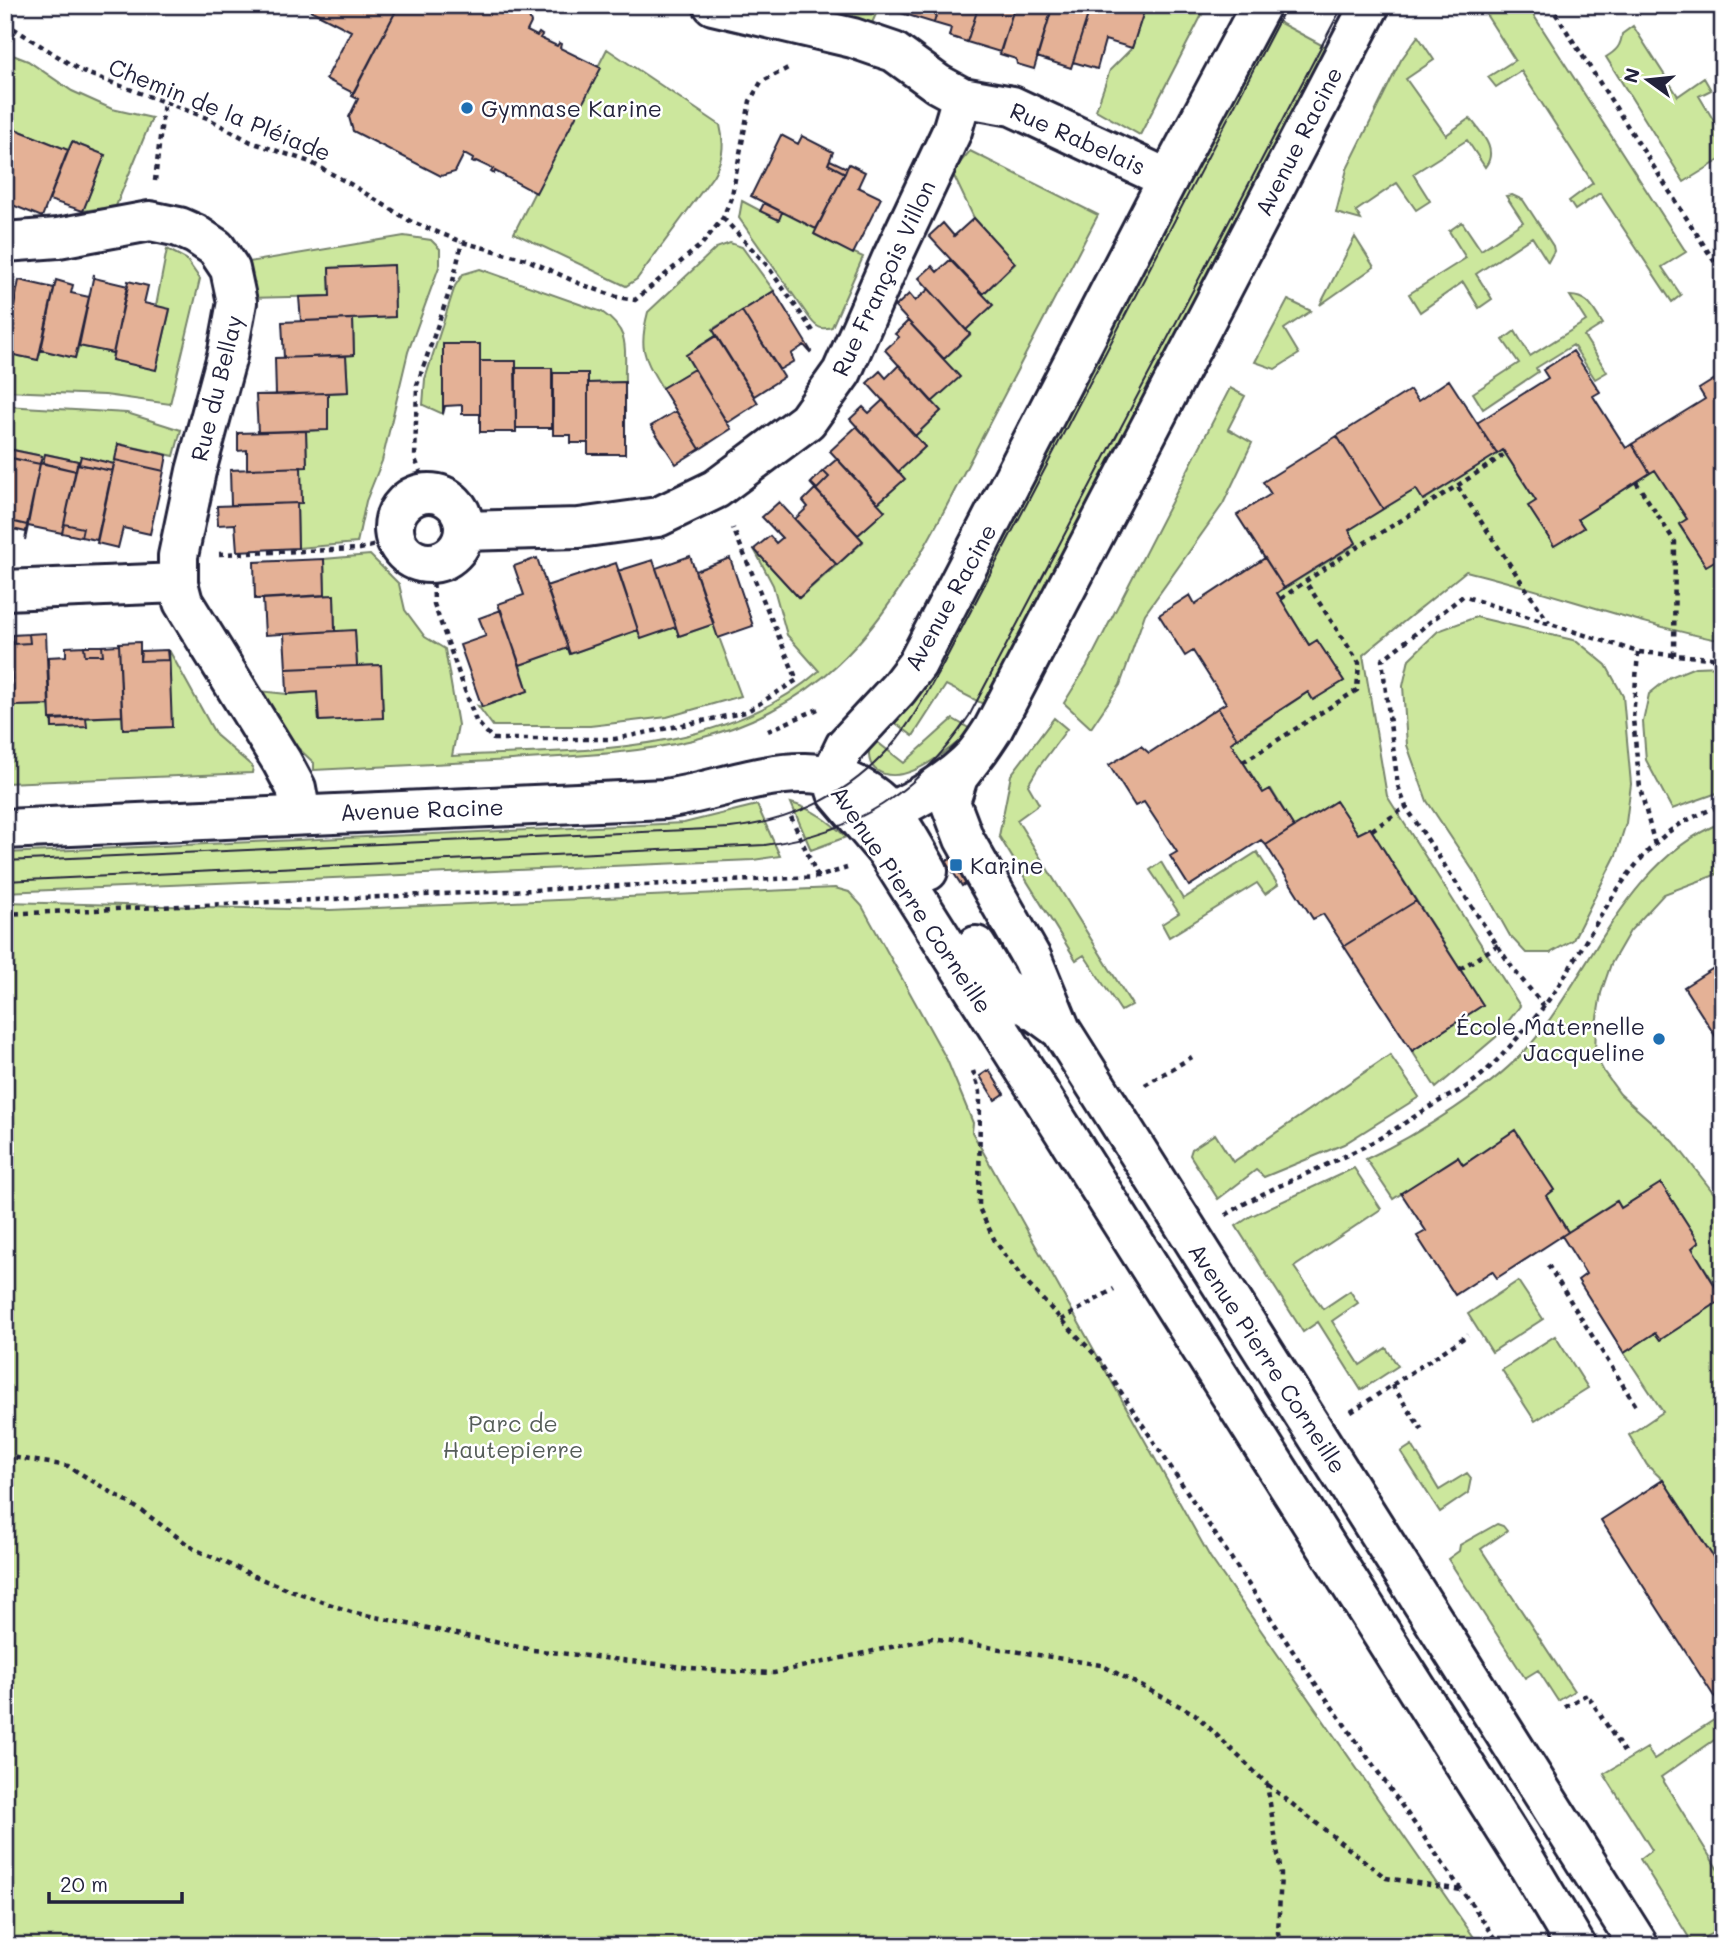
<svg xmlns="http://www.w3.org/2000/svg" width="1728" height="1951" font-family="Mali,sans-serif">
<rect width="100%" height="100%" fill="#fff"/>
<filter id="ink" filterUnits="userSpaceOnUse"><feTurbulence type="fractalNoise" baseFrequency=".0143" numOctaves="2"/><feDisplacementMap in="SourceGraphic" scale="14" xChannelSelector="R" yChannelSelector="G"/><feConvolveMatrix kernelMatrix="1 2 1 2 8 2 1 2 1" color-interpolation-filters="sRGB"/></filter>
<g filter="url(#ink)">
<!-- green -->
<path fill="#cce79d" stroke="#77846c" stroke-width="2" d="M786 5H880L872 23Z
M1146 5H1185L1199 11 1202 5H1207L1140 135 1096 110 1110 70 1132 48Z
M1480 5H1527L1686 252 1662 267 1681 295 1672 302 1600 193 1575 210 1569 201 1593 183 1521 71 1496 87 1488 77 1515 60Z
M1269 17 1331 50 989 707 946 685 913 736 890 719Z
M1633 26 1678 96 1704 78 1711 90 1699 96 1723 136V158L1684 182 1606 57C1616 51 1621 46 1622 34Z
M1418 36 1434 60 1406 79 1446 135 1470 118C1481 133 1499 150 1485 167L1467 140 1413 174 1430 201 1416 210 1397 183 1356 211 1361 220 1336 213 1347 169 1401 60Z
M607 49 720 125C725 145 723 159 713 176L637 279 626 286 514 233Z
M5 52 28 61 72 91 112 109 152 118 116 206 83 211 105 155 72 142 68 150 5 125Z
M970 151 1098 215C1057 294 1015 373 974 453 936 526 899 606 838 664 799 701 746 727 693 740 634 754 572 756 512 760 446 763 380 767 314 770V763L295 745 259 691 287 694 317 692 319 721 383 717 381 665 357 666 355 631H335L334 596 325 595 324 559 370 555 399 584 405 610 425 637 445 649 458 725 452 756C575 750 721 757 819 671L787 635 773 585 754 549 799 598 863 542 858 535 884 511 878 503 904 479 898 472 925 447 915 436 941 411 932 402 944 359 970 335 966 330 983 294 1015 264 974 218 952 172Z
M1512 195 1523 200 1553 246 1554 251 1548 262 1532 237 1476 274 1492 299 1479 308 1463 282 1420 312 1409 294 1466 258 1449 231 1462 222 1481 250 1523 222 1506 196Z
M742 201 778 220 782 212 816 229 815 235 863 257 832 327C822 330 817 328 811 320L739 218Z
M404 236 431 240 440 249V264L408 352 382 461 366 501 357 543 298 548 297 503H301V467L307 466 306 431 328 429V393L348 392 346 356 354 355 353 319 395 317 394 265 329 268 330 296 248 298 243 263Z
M1355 237 1374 267 1320 305Z
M730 243 742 247 774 291 713 329 716 336 686 355 694 369 662 388C644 357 638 350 648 312L716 248Z
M167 249 186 259 200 279 170 404 105 395 5 391V353L38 360 41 350 75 358 79 346 113 353 112 360 156 369 170 310 156 306Z
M480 269 602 312C632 333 624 349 625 382L588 383V373H553L552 368H515V361H480L443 344V414L423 405 425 379 455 286 463 274Z
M1570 296C1589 296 1593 310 1603 324L1584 336 1607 372 1595 379 1573 345 1536 368 1538 372 1483 409 1473 393 1519 363 1503 340 1515 331 1530 356 1586 321Z
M1288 300 1311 311 1284 329 1299 354 1275 369 1255 362Z
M1230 388 1245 396 1228 429 1252 443 1223 504 1145 614 1120 685 1091 728 1064 703 1087 666Z
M5 406 127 413 181 430 174 456 119 444 114 464 81 457 79 464 77 461 46 454 43 463H40L42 456 9 449 5 457Z
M1503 450 1536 501 1529 507 1554 546 1584 528 1578 519 1655 470 1687 519 1679 525 1706 565 1723 556V641C1636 624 1552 592 1466 571L1363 655 1387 796 1520 1006 1496 1037 1436 1088 1412 1051 1483 1005 1370 828 1358 834 1336 801 1294 827 1271 789 1263 793 1231 743 1308 692 1313 700 1344 681 1317 641 1309 645 1277 593 1356 544 1349 530 1416 489 1424 500Z
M1476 617 1577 641 1606 665 1623 696 1631 784 1626 823 1616 855 1573 940 1550 953H1526L1510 936 1476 875 1427 801 1407 745 1403 686 1409 659 1438 631Z
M714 624 741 696 667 717 590 726H493L478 706 482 707 528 691 520 665 568 648 570 654 638 630 676 627 679 636Z
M169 650 216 735 253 767 252 773 5 783V719H13V706L49 705 52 728 86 727V718L122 716 123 729 171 727Z
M1723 666V791L1672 809 1646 760 1643 722 1649 694 1670 677 1695 667Z
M1054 718 1067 729 1038 768 1028 785 1039 804 1017 820 1132 1005 1121 1011 1084 955 1076 960 999 836 1011 775Z
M953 719 972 730C953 747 902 791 875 769 866 761 869 748 872 738L904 763Z
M791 803C813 809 829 821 846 837L811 850Z
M757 805 780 856 753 860 5 892V853L684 823Z
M1723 822V872L1664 894 1630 931 1611 964 1601 993 1596 1024 1595 1055 1604 1072 1620 1094 1674 1142 1723 1205V1297L1692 1248 1699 1242 1661 1183 1621 1208 1616 1201 1568 1232 1546 1196 1554 1190 1515 1131 1463 1165 1457 1157 1393 1199 1366 1159C1418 1135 1494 1087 1531 1044 1591 972 1629 858 1723 822Z
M1257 852 1278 885 1265 894 1257 883 1169 937 1162 924 1179 913 1150 870 1161 862 1183 899Z
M835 888 849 892 862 906 947 1060 973 1123 972 1132 1210 1557 1480 1946H5V902L330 910Z
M1390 1055 1419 1097 1344 1144 1264 1177 1256 1170 1218 1199 1190 1155 1192 1149 1215 1134 1233 1162Z
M1354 1168 1381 1209 1294 1267 1323 1309 1350 1291 1358 1303 1332 1321 1360 1365 1386 1348 1398 1366 1361 1390 1318 1322 1303 1332 1236 1226 1251 1216Z
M1518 1281 1543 1319 1492 1352 1468 1314Z
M1723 1299V1572L1663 1480 1647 1465 1629 1435 1663 1412 1624 1353 1655 1333 1660 1340Z
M1555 1336 1588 1388 1535 1421 1502 1370Z
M1412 1445 1439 1490 1467 1473 1471 1478 1468 1493 1440 1512 1401 1452Z
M1497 1524 1503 1526 1507 1531 1481 1549 1574 1691 1558 1701 1538 1670 1525 1678 1448 1559 1459 1551 1460 1545Z
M1723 1714V1734L1661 1777 1723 1878V1927L1693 1944 1640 1859 1652 1850 1604 1774 1647 1748 1654 1759Z"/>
<!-- building -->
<path fill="#e4b196" stroke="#22223b" stroke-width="2" d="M310 5H399L353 93 326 79 351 31 308 9Z
M399 5H481L490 11 493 5H516L527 11 531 23 527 31 537 36 539 33 542 35 540 38 557 46 559 43 561 44 560 48 601 68 536 193 495 171 494 174 491 172 493 169 476 161 474 163 472 162 473 159 464 154 455 172 441 176 353 131 349 117 358 99 352 96Z
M900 5H939L934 23 898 12Z
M939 5H979L967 42 949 36 951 28 934 23Z
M979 5H1015L1000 52 967 42Z
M1015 5H1053L1034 69 1017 64 1016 59 1000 54Z
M1053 5H1091L1071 68 1037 57Z
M1091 5H1146L1132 48 1105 40 1097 69 1073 62Z
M5 125 68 150 42 217 5 202Z
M781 135 798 144 802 136 833 152 828 164 845 173 816 229 751 196Z
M72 142 105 155 83 211 49 200Z
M830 160 847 168 845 173 828 164Z
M849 164 865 172 858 187 881 198 853 254 814 234Z
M764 203 782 212 779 220 760 211Z
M974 218 1015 263 983 294 929 236 943 223 954 236Z
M950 260 993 305 966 330 919 278 932 266 937 272Z
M394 265 395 317 301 321 299 297 330 296 329 268Z
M94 274V278L128 286 113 353 79 346Z
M19 280 54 288 38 360 5 353Z
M56 280 73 285 71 293 89 297 75 358 41 350Z
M128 281 148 286 144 303 170 309 156 370 112 360Z
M5 287 17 289 5 343Z
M929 289 970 334 944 359 895 307 909 294 915 301Z
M774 291 811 351 810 352 804 345 791 354 794 361 779 370 742 311Z
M742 311 784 377 754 396 713 330Z
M353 319 354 355 284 358 282 322Z
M908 321 960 377 932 402 885 350 899 337 895 334Z
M716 336 758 403 727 423 686 355Z
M443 344H480V414H462V405L445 406 443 414Z
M1573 351 1600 392 1593 396 1626 448 1632 444 1650 473 1578 519 1584 528 1554 546 1528 506 1536 501 1503 450 1497 454 1477 423 1548 378 1543 370Z
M346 356 348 392 276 395 275 358Z
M480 361H516V432H480Z
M899 365 941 411 915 436 867 383 880 371 886 378Z
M515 368H552V428H516Z
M694 369 731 429 700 449 662 388Z
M553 373H588V443H571V435H553Z
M1723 374V556L1706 566 1679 524 1687 519 1655 470 1650 473 1632 444 1705 399 1699 389Z
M1449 380 1497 454 1423 500 1416 489 1383 509 1337 436 1410 390 1418 401Z
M625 382V454H588V383Z
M328 393V430L258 432 256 395Z
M883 400 925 447 898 472 850 419 863 407 869 413Z
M676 411 700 449 676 464 651 426Z
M857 426 905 479 878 503 830 451Z
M306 431 307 467 247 469V450L238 451V433Z
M1337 436 1383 509 1349 530 1356 543 1284 588 1237 515 1271 494 1263 482Z
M118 444 167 455 164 471 115 460Z
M8 449 42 456 40 464 7 457Z
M45 454 78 461 76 471 43 463Z
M81 456 114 464 112 471 79 464Z
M5 457 40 464 27 525 10 521 8 530 5 529Z
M837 459 885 511 858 535 810 483 817 489 829 477 823 471Z
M115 460 164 471 150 534 123 528 118 548 97 543Z
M40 463 76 471 62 533 28 526 25 540Z
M77 464 112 471 97 540 81 537 83 528 64 524Z
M301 467 302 503 231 505 230 470Z
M823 471 829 477 817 489 811 483Z
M815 489 863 541 837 565 795 519 808 507 803 501Z
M779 502 836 564 799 598 754 549 770 536 776 543 782 538 762 517Z
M297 503 298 548 237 551 235 524 218 525 217 506Z
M10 521 27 525 26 532 8 528Z
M64 524 83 528 81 537 62 533Z
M690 556 714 624 679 636 656 568Z
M537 558 568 648 520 665 498 604 524 595 514 566Z
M730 558 753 626 718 638 695 571Z
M1265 558 1284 588 1277 593 1309 645 1317 640 1344 681 1313 700 1308 692 1237 738 1218 708 1226 703 1193 651 1185 656 1159 615 1190 595 1195 604Z
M324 559 325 595 255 599 254 562Z
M653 560 676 627 641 639 618 571Z
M616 563 638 630 570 654 546 586Z
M334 595 335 631 265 635 263 599Z
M501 610 528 691 482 707 460 645 486 636 479 618Z
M355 630 357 666 286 669 284 634Z
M46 633 49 705 13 706 11 635 13 644 30 643 29 634Z
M29 634 30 643 13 644 12 635Z
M140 642V661L168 660 169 650 172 727 123 729 119 643Z
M119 645 122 716 50 719 48 657 66 656V647L84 646 85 655H103L102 646Z
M84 646H102L103 655H85Z
M11 650 13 719H5V651Z
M167 650 168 660 140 661 141 651Z
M381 665 383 718 319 721 317 692 287 694 286 669Z
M1218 708 1237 738 1231 743 1243 762 1263 793 1270 789 1294 827 1266 845 1261 840 1189 886 1170 856 1177 852 1144 802 1135 806 1109 765 1141 746 1149 753Z
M86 718 87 727 52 728V720Z
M1336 801 1358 834 1370 828 1416 901 1344 946 1323 914 1313 919 1266 845Z
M955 855 971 880 962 886 946 861Z
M1416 901 1483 1005 1412 1051 1344 946Z
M1723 962V1048L1684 987Z
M989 1070 1004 1094 995 1100 980 1076Z
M1515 1130 1554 1190 1546 1196 1568 1232 1497 1278 1492 1271 1455 1295 1417 1236 1426 1231 1401 1193 1458 1157 1463 1165Z
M1661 1183 1699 1242 1692 1248 1723 1299 1660 1340 1655 1333 1624 1353 1578 1280 1586 1274 1562 1236 1617 1201 1621 1208Z
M1663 1480 1723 1572V1693L1715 1698 1601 1520Z"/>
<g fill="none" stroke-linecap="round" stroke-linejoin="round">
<!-- street casing -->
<g stroke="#22223b" stroke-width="44">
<path id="street" d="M713 5 853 38 876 46 894 52 938 84 962 97 1012 106 1168 179
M5 242 58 238 150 221 179 227 195 234 216 248 230 269 237 302 227 356 196 471 178 556V583L183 602 282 762 296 788 301 815
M394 528a35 35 0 1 1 70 0a35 35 0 1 1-70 0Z
M464 531 579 528 658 517 716 489 807 421 842 372 891 260 952 131 962 97
M5 590 178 583"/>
</g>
<!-- secondary casing -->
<g stroke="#22223b" stroke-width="44">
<path id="secondary" d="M974 756 958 777 950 802 964 839 1032 959 1061 1030 1639 1946
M831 775 837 793 887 852 1525 1860 1576 1946
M831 775 845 746 898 689 917 664 1168 179 1261 5
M866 823C902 807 946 786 974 756 981 748 987 738 993 729L1370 5
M5 829 665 799C740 788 818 743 884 805 901 821 916 851 928 871
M976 946 1001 986 1061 1030"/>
</g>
<!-- path -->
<path stroke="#22223b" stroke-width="4.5" stroke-dasharray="5 5" stroke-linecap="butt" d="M1550 5 1723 275
M5 23 81 71 207 118 251 142 310 162 352 185 410 221 462 242 526 259 578 283 617 297 635 300 702 244 723 218 732 195 750 101 761 82 788 68
M155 181 164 102
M723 218 766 264 813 331
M1636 482 1675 542 1674 655
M1458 487 1549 623
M429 493 415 459 417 385 453 281 462 242
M219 554 360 549 396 540
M433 563 434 604 476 721 493 739H615L746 712 797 680 733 528
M1281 599C1352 546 1432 505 1505 454
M1638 652 1633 719 1640 788 1655 845
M768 731 818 709
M1243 762 1357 690 1359 663 1305 581
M791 817 818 877
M1372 830 1406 807
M5 914 818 877 847 868
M1460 969 1498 945
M1544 1006 1513 969 1406 807 1398 786 1382 660 1463 596 1638 652 1723 659
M973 1071 980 1092 979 1208 995 1241 1022 1278 1099 1359 1296 1656 1501 1946
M1145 1085 1192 1057
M1226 1215C1267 1188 1312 1173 1355 1151 1383 1138 1407 1121 1433 1105 1442 1099 1452 1095 1461 1090 1489 1073 1512 1044 1533 1020 1582 962 1607 884 1666 834 1682 821 1704 812 1723 805
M1548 1265 1636 1406
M1061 1320 1114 1289
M1392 1385 1422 1430
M1351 1412 1468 1335
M5 1456 68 1466 142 1511 194 1549 266 1581 351 1612 533 1650 719 1671 774 1673 932 1638 1101 1665 1195 1714 1267 1784 1281 1874 1278 1933 1283 1946
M1565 1707 1587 1694 1624 1752
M1712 1710 1723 1704
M1268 1785 1386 1878 1461 1890"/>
<!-- street -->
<use href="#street" stroke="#fff" stroke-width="38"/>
<!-- secondary -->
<use href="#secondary" stroke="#fff" stroke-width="38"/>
<!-- tram -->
<path stroke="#22223b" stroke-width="2" d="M5 861 730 828C788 822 842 798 883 755 907 731 923 699 940 670L1287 5
M5 881 765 845C857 832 918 793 969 716L1343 5"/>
</g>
</g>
<!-- markers -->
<g fill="#1f6fb2" stroke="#fff" stroke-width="2.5">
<circle cx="467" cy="108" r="7"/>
<rect x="949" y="858" width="14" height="14" rx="3.5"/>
<circle cx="1659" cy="1039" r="7"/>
</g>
<g text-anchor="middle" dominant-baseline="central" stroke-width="5" stroke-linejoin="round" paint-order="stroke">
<!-- poi labels -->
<g font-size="23" fill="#22223b" stroke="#fff" text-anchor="start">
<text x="481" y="108">Gymnase Karine</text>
<text x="970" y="865">Karine</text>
<text x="1645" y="1026" text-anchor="end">École Maternelle<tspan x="1645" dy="26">Jacqueline</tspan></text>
</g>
<!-- street labels -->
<g font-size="23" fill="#22223b" stroke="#fff">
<text transform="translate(220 109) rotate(22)">Chemin de la Pléiade</text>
<text transform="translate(1078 138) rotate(24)">Rue Rabelais</text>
<text transform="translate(1298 141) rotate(-63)">Avenue Racine</text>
<text transform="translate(883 278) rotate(-65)">Rue François Villon</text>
<text transform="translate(216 388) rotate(-76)">Rue du Bellay</text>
<text transform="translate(950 597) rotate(-61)">Avenue Racine</text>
<text transform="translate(422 809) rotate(-2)">Avenue Racine</text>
<text transform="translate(912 899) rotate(56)">Avenue Pierre Corneille</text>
<text transform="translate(1268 1358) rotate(57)">Avenue Pierre Corneille</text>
</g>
<!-- park labels -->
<g font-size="23" fill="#555d58" stroke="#fff">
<text x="513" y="1423">Parc de<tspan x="513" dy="26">Hautepierre</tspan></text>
</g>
</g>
<!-- margin -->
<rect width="1728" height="1951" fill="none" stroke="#fff" stroke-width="28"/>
<rect x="14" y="14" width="1700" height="1923" fill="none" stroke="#22223b" stroke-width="2.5" filter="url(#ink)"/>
<!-- north arrow -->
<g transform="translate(1648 80) rotate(285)" stroke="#ffffff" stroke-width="5" paint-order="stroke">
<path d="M0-5L12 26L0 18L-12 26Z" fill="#22223b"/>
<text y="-10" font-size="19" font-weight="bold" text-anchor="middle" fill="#22223b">N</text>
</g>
<!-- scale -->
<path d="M49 1892v10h133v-10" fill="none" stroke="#22223b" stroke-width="3.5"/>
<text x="60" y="1892" font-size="21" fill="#22223b" stroke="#ffffff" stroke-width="5" paint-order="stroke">20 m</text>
</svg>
